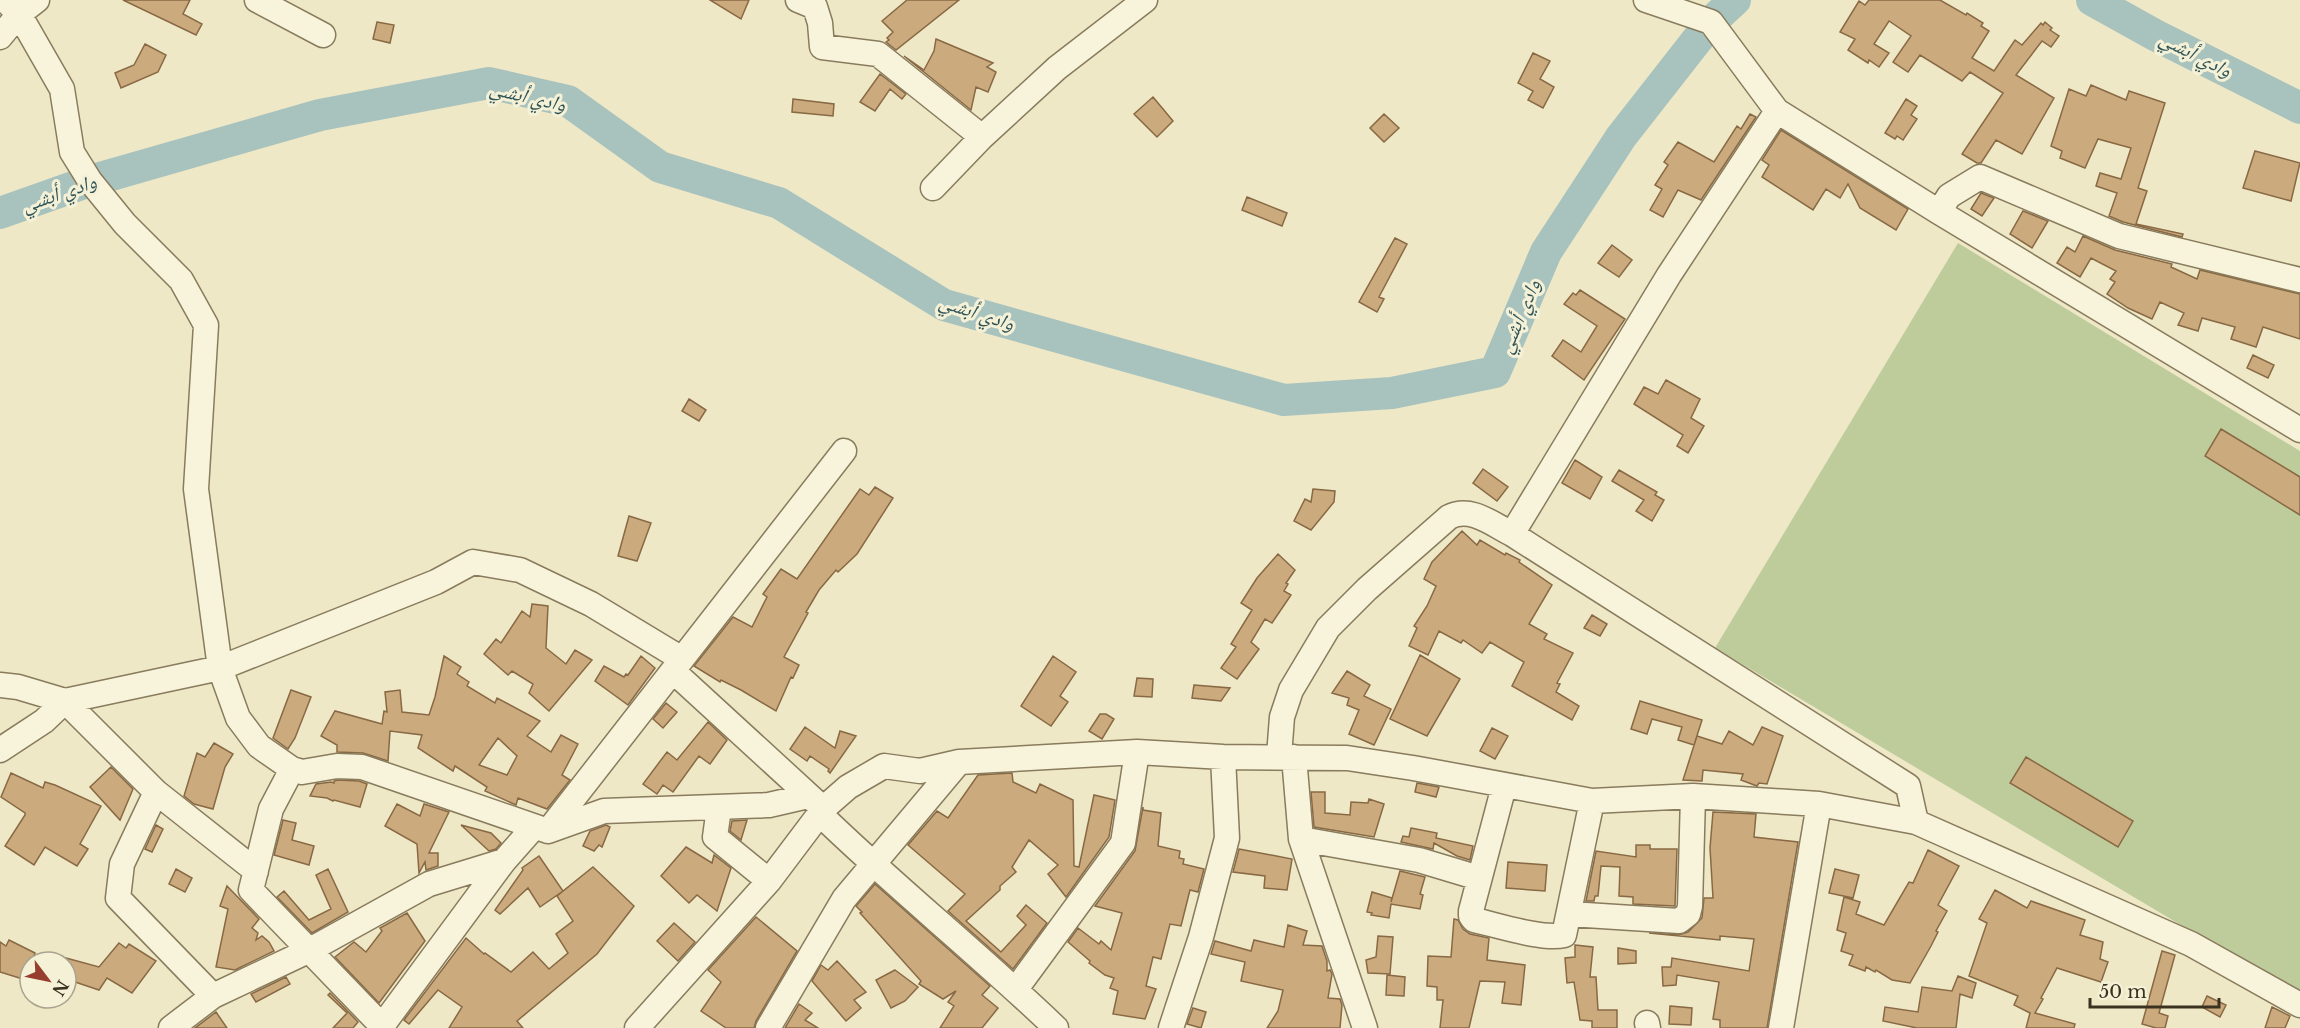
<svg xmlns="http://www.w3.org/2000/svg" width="2300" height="1028" font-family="'Libre Baskerville','Noto Naskh Arabic',serif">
<rect width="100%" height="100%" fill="#eee8c7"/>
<!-- green -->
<path fill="#becc9b" d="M1958 243 2300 451V996L1715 648Z"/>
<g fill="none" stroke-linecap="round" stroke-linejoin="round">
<!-- river -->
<path stroke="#a8c2be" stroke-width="32" d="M2092 0 2155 35 2300 108
M0 213 90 181 320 115 489 83 568 101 660 167 779 203 944 305 1284 400 1392 393 1495 372 1546 252 1621 137 1711 22 1735 0"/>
</g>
<!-- building -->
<path fill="#cbaa7e" stroke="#886943" stroke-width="1.5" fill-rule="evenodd" d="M123 0H190L183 14 202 24 196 35Z
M710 0H749L741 19Z
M907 0H959L896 50 886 42 889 40 887 38 893 32 882 21Z
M1869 0H1940L1966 15 1967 13 1983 23 1981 26 1989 31 1972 58 1994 71 2015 40 2022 45 2041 23 2043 25 2045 22 2052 28 2050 30 2059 36 2051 47 2042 41 2016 75 2054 98 2022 154 1996 140 1981 163H1977L1962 154 2003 93 1970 72 1962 81 1920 55 1908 72 1893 62 1911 36 1889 21 1874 44 1889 53 1879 67 1869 60 1868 63 1848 50 1855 39 1840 32 1859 1 1865 5Z
M377 22 394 25 390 43 373 39Z
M936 39 993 63 987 67 996 72 988 92 976 87 971 110 904 56 924 70 934 51Z
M145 44 166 55 158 72 121 88 115 73 134 65Z
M1533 53 1550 61 1540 79 1554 87 1543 108 1528 100 1533 91 1518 83Z
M880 74 906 94 902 99 890 89 875 111 860 102Z
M2091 85 2126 100 2129 91 2165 103 2138 188 2147 191 2136 224 2183 234 2182 237 2123 222 2109 216 2117 193 2096 186 2100 173 2121 179 2131 148 2098 139 2085 168 2060 158 2062 151 2051 146 2069 89 2086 96Z
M1153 97 1173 121 1157 137 1134 114Z
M793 99 834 104 833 116 792 112Z
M1906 99 1917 106 1911 115 1917 119 1903 140 1897 136 1895 139 1885 133Z
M1384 114 1399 128 1384 142 1370 128Z
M1750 114 1756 117 1701 200 1678 190 1663 217 1650 210 1662 189 1655 185 1668 165 1664 162 1678 142 1714 162 1737 126 1741 129Z
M1781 130 1908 209 1896 230 1860 208 1848 184 1840 198 1826 189 1813 210 1762 177 1769 165 1762 160Z
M2255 151 2300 163 2291 201 2243 188Z
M1981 193 1994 198 1982 216 1971 209Z
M1247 197 1287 213 1282 226 1242 210Z
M2023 211 2048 221 2032 248 2010 234Z
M2083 236 2115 250 2172 264 2171 267 2197 279 2200 270 2300 294V339L2263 327 2256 347 2231 339 2235 327 2202 318 2198 331 2178 325 2184 313 2160 302 2152 319 2128 308 2107 294 2115 282 2110 279 2116 271 2091 258 2080 277 2057 263 2067 247 2075 252Z
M1395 238 1407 244 1379 297 1384 299 1377 312 1359 302Z
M1612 245 1632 260 1619 277 1598 263Z
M1580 290 1625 319 1584 380 1552 356 1563 340 1581 352 1597 326 1564 304 1573 293 1576 295Z
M2253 355 2274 365 2268 378 2247 368Z
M1666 380 1700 399 1691 418 1704 426 1688 453 1677 446 1683 435 1634 404 1644 387 1658 394Z
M689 399 706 410 699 421 682 411Z
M2221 429 2300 477V515L2205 456Z
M1575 460 1602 477 1590 499 1562 483Z
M1483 469 1508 487 1497 501 1473 483Z
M1619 470 1657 492 1655 495 1664 500 1652 521 1636 511 1644 500 1612 481Z
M875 487 893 498 857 554 838 572 836 570 819 590 806 612 808 613 784 657 799 665 793 678 791 677 776 711 741 690 721 680 720 682 694 666 733 617 752 627 767 597 763 594 781 569 797 579 860 489 869 495Z
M1313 489 1335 491 1334 502 1311 530 1294 521 1305 499 1311 502Z
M629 516 651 523 637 561 618 556Z
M1462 531 1477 545 1480 540 1505 555 1506 553 1520 560 1519 562 1552 585 1529 624 1547 634 1544 639 1573 653 1557 683 1560 684 1556 692 1579 706 1572 720 1512 686 1524 662 1490 642 1482 653 1463 640 1461 643 1439 631 1428 655 1409 646 1417 628 1414 626 1427 606 1436 586 1424 579 1432 562Z
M1278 554 1295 570 1286 583 1288 584 1284 591 1291 595 1272 623 1265 619 1251 642 1259 649 1237 679 1221 668 1236 647 1231 644 1252 610 1241 603 1257 578Z
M532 604 548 606 546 648 566 664 575 650 592 660 549 711 529 693 533 684 512 671 508 675 484 654 496 639 501 643 522 611 530 617Z
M1592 615 1607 624 1600 636 1584 628Z
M1420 655 1460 679 1427 736 1390 719Z
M444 656 461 667 457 674 469 682 467 686 495 703 497 698 540 721 527 736 551 752 561 735 578 744 562 775 570 780 547 809 518 798 516 805 485 791 487 787 455 766 453 771 418 748 422 735 390 731 388 761 363 753 337 752V745L321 736 335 711 382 724 384 711 387 712 385 692 400 690 402 712 429 715 435 697ZM498 738 517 756 507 775 479 765Z
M641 656 655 668 628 705 595 681 604 666 624 677 626 674 628 675Z
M1053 656 1076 672 1060 696 1068 702 1051 726 1021 706Z
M1347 671 1370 685 1364 696 1391 709 1374 745 1349 734 1359 710 1347 705 1349 698 1332 693Z
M1137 678 1153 679 1152 697 1134 696Z
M1194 685 1230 688 1221 701 1192 698Z
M291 690 311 697 295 738 288 749 273 738Z
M1640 701 1702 720 1694 745 1678 740 1682 727 1652 719 1647 734 1631 729Z
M666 703 677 712 663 728 653 719Z
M1100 714H1106L1114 719 1102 739 1089 731Z
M708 722 727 740 710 764 699 756 673 792 663 785 657 794 643 784 667 752 677 760Z
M805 727 835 748 840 731 856 736 830 773 828 771 829 769 810 756 807 761 790 749Z
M1762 727 1783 736 1767 784 1759 783 1757 786 1741 780 1743 774 1703 770 1702 781 1683 780 1697 736 1722 744 1729 731 1753 745Z
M1492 728 1508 736 1495 759 1480 751Z
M214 743 233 754 225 767 213 809 194 804 184 796 197 753 205 757Z
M2026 757 2133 821 2118 847 2010 783Z
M111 767 133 789 120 820 90 787Z
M11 773 43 788 45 782 55 785 101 806 80 844 88 849 77 866 45 847 34 865 5 846 25 815V813L1 797Z
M1012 773 1013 782 1036 793 1040 784 1073 800 1074 866 1079 867 1094 795 1115 800 1109 837 1066 897 1048 874 1058 865 1029 840 1012 867 1016 872 1000 886V890L966 921 1001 952 1026 925 1017 916 1026 905 1047 923 1013 969 948 911 965 894 908 845 937 811 948 818 978 775Z
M338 780 359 781 367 784 360 807 334 800 333 801 327 798 310 796 316 784 331 782 334 783V781Z
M1417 783 1439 787 1436 797 1415 792Z
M1311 792H1325V813L1350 815 1351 802 1368 803 1369 799 1384 804 1374 837 1314 827Z
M397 804 420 816 424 804 449 812 429 853H438V866L426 870 425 862 419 873 417 844 385 826Z
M1143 807V810L1161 813 1158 846 1180 851 1179 858 1184 859 1183 864 1204 869 1198 892 1190 890 1181 926 1170 924 1161 959 1153 957 1146 986 1156 989 1145 1019 1113 1014 1118 991 1110 988 1114 978 1105 975 1089 963 1090 961 1068 942 1078 928 1099 944 1101 941 1111 950 1122 913 1095 906 1135 851Z
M1713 812 1756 814 1754 837 1798 842 1767 1028H1720V1020L1713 1019 1719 982 1677 975 1676 985 1663 986 1662 967H1671L1672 958 1749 971 1754 939 1720 936V940L1649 933 1678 935 1688 932 1702 918 1704 898H1713L1710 848Z
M283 820 296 823 292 840 314 846 309 865 274 855Z
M747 820 741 840 730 831 732 821Z
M156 825 163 829 152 852 145 849Z
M461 825 491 833 501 843 496 849 489 851Z
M606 825 610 827 602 847 599 845 594 851 583 846 590 831Z
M1411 828 1437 833 1436 838 1473 846 1470 860 1457 856 1434 843 1433 849 1401 842 1403 836 1409 837Z
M1636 845H1650V849H1677L1675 906 1633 904V897L1619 896 1620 867 1601 866 1598 896H1595L1594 901H1586L1596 851 1636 857Z
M686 847 712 863 714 855 731 868 717 911 697 895 689 903 661 876Z
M1239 849 1292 859 1287 890 1264 888 1265 876 1233 872Z
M1928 850 1959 866 1938 905 1947 911 1936 931 1938 932 1931 946 1910 983 1892 980 1876 970 1875 972 1866 967 1865 971 1849 965 1853 955 1841 951 1846 933 1837 930 1844 897 1860 902 1856 914 1884 925 1909 882 1913 883Z
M539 856 563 891 540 907 528 888 500 914 495 910 523 870 522 868Z
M1508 862 1547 865 1545 891 1506 888Z
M593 867 634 906 597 954 517 1021 523 1028H449L462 1007 438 990 409 1024 404 1020 466 938 484 954 485 953 511 972 533 952 549 969 568 953 556 934 573 921 557 896Z
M176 869 192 878 185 892 169 884Z
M328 869 348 912 312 933 277 897 284 891 309 920 331 909 316 875Z
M1835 869 1859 875 1853 898 1829 893Z
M1400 871 1425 877 1420 894 1423 895 1420 909 1391 904 1389 918 1371 915 1372 913 1367 912 1372 892 1392 898 1391 902Z
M875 884 990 986 982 995 998 1008 982 1028H940L954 1006 948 1002 956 991 943 999 919 984 921 981 860 913 862 912 856 906Z
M227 886 259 919 252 928 258 933 256 940 262 936 269 942 274 951 235 970 216 967 228 909 220 906Z
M1995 890 2027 908 2031 901 2085 920 2080 935 2103 942 2100 959 2108 962 2101 982 2057 968 2041 998 2043 999 2035 1013 2075 1024 2074 1028H2026L2030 1013 2014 1005 2018 996 1969 976 1987 923 1979 919Z
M407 913 425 941 379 1003 335 957 354 942 366 952 382 931 380 928Z
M756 917 797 951 756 1021 754 1028H726L701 1011 721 982 708 970Z
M1454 919 1458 920 1463 929 1470 934 1489 938 1487 960 1525 965 1521 1005 1502 1003 1505 982 1480 981 1469 1028H1440L1443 1000H1437V987L1427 986 1428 956 1451 957Z
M674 923 695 942 678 961 657 941Z
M1288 925 1307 931 1303 945 1322 946 1327 961V971L1330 970 1332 974 1328 998 1340 999 1342 1005 1340 1028H1267L1278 1011 1283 990 1241 981 1245 962 1211 954 1215 941 1251 951 1254 940 1284 947Z
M1378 936 1393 937 1390 974 1368 973 1366 960 1376 957Z
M9 940 35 953 32 962H30L26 980 0 972V942L6 946Z
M119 943 126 948 129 944 156 961 132 993 107 978 99 990 66 979V958L99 967Z
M1575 945 1593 947 1590 977H1596L1598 1010H1617V1028H1592V1021L1580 1020 1574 982 1567 983 1565 958 1575 957Z
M1618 948 1636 951V963L1618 964Z
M2162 951 2175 955 2159 1013 2168 1016 2165 1028H2156L2142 1024Z
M837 961 866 992 854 1000 861 1008 846 1021 812 981 821 965 828 970Z
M895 970 918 987 905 1001 891 1008 876 980Z
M1387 975 1405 977 1404 996 1386 995Z
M1958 976 1976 983 1972 998 1960 994 1956 1028H1917L1883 1021 1885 1007 1918 1012 1922 987 1952 991Z
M286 977 290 984 256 1002 251 994Z
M330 993 358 1022 353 1028H333L347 1013 328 995Z
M2207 996 2226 1005 2220 1017 2202 1007Z
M799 1004 812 1013 805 1020 818 1028H785Z
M1670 1006 1692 1008 1691 1025 1669 1024Z
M2272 1007 2290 1016 2285 1028H2265Z
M1193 1008 1206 1012 1201 1028 1187 1024Z
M216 1012 227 1028H195Z"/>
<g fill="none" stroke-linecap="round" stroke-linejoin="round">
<!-- minor casing -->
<g stroke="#897b5d" stroke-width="27">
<path id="minor" d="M5 0 19 14 62 89 72 152 90 181 125 224 181 280 206 325 196 489 220 668 238 718 259 746 292 769 302 772 337 766 362 767 548 831 604 811 769 805 808 796
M257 0 323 35
M798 0 815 7 820 23 822 47 878 54 982 137
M1646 0 1711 22 1777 111 1939 212 2300 430
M0 37 19 14 37 0
M933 188 982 137 1057 68 1145 0
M1939 212 1949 196 1980 177 2119 236 2300 280
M1512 534 1669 275 1777 111
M673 671 817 803
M0 685 18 687 65 701 156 792 256 871
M0 750 44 721 65 701 220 668 436 582 473 562 520 570 591 604 682 659
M1279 756 1282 717 1291 690 1328 628 1367 589 1449 517C1471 506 1492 524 1512 534L1908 786 1916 822
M1294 757 1301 839 1365 1028
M292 769 271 809 251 890 384 1028
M1504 786 1471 911V916L1474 920C1497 925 1542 940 1564 935L1592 801
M156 792 122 864 118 898 213 996
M719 808 715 837 769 881
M820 814C896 888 979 954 1056 1028
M548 831 844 451
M1301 839 1419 860 1479 878
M1570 914 1679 921 1688 914 1690 906 1693 796
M1016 989 1123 843 1137 752
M1647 1023 1648 1028
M382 1026 504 861 534 827
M171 1028 213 996 308 951 429 884 504 861
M637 1028 769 881 824 808 848 787 884 766 920 771 959 762 1137 752 1223 757 1347 758 1413 768 1592 801 1693 796 1819 804 1916 822 2191 944 2300 1005
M768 1028 844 899 959 762
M1171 1028 1201 937 1227 838 1223 757
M1781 1028 1819 804"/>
</g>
<!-- minor -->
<use href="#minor" stroke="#f8f4db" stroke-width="24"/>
</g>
<g text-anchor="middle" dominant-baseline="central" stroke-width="6" stroke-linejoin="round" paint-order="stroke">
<!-- water labels -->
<g font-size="20" font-style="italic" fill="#305559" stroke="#f5f1d7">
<text transform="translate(2196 54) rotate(27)">وادي أبشي</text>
<text transform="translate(528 96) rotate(13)">وادي أبشي</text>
<text transform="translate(59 193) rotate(-19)">وادي أبشي</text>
<text transform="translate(977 312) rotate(18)">وادي أبشي</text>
<text transform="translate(1519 316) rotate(-67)">وادي أبشي</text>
</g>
</g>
<!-- north arrow -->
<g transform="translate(48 980) rotate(122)"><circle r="28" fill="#f5f1d7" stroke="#aaa48e" stroke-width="1.5"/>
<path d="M0-4.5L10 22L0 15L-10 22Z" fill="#973e2e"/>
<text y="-9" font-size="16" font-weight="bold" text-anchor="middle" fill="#3a3120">N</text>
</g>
<!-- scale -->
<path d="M2090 998v9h129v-9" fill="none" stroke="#3a3120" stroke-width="3"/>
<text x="2099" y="998" font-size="18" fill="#3a3120" stroke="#f5f1d7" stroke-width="4.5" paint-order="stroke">50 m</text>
</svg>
